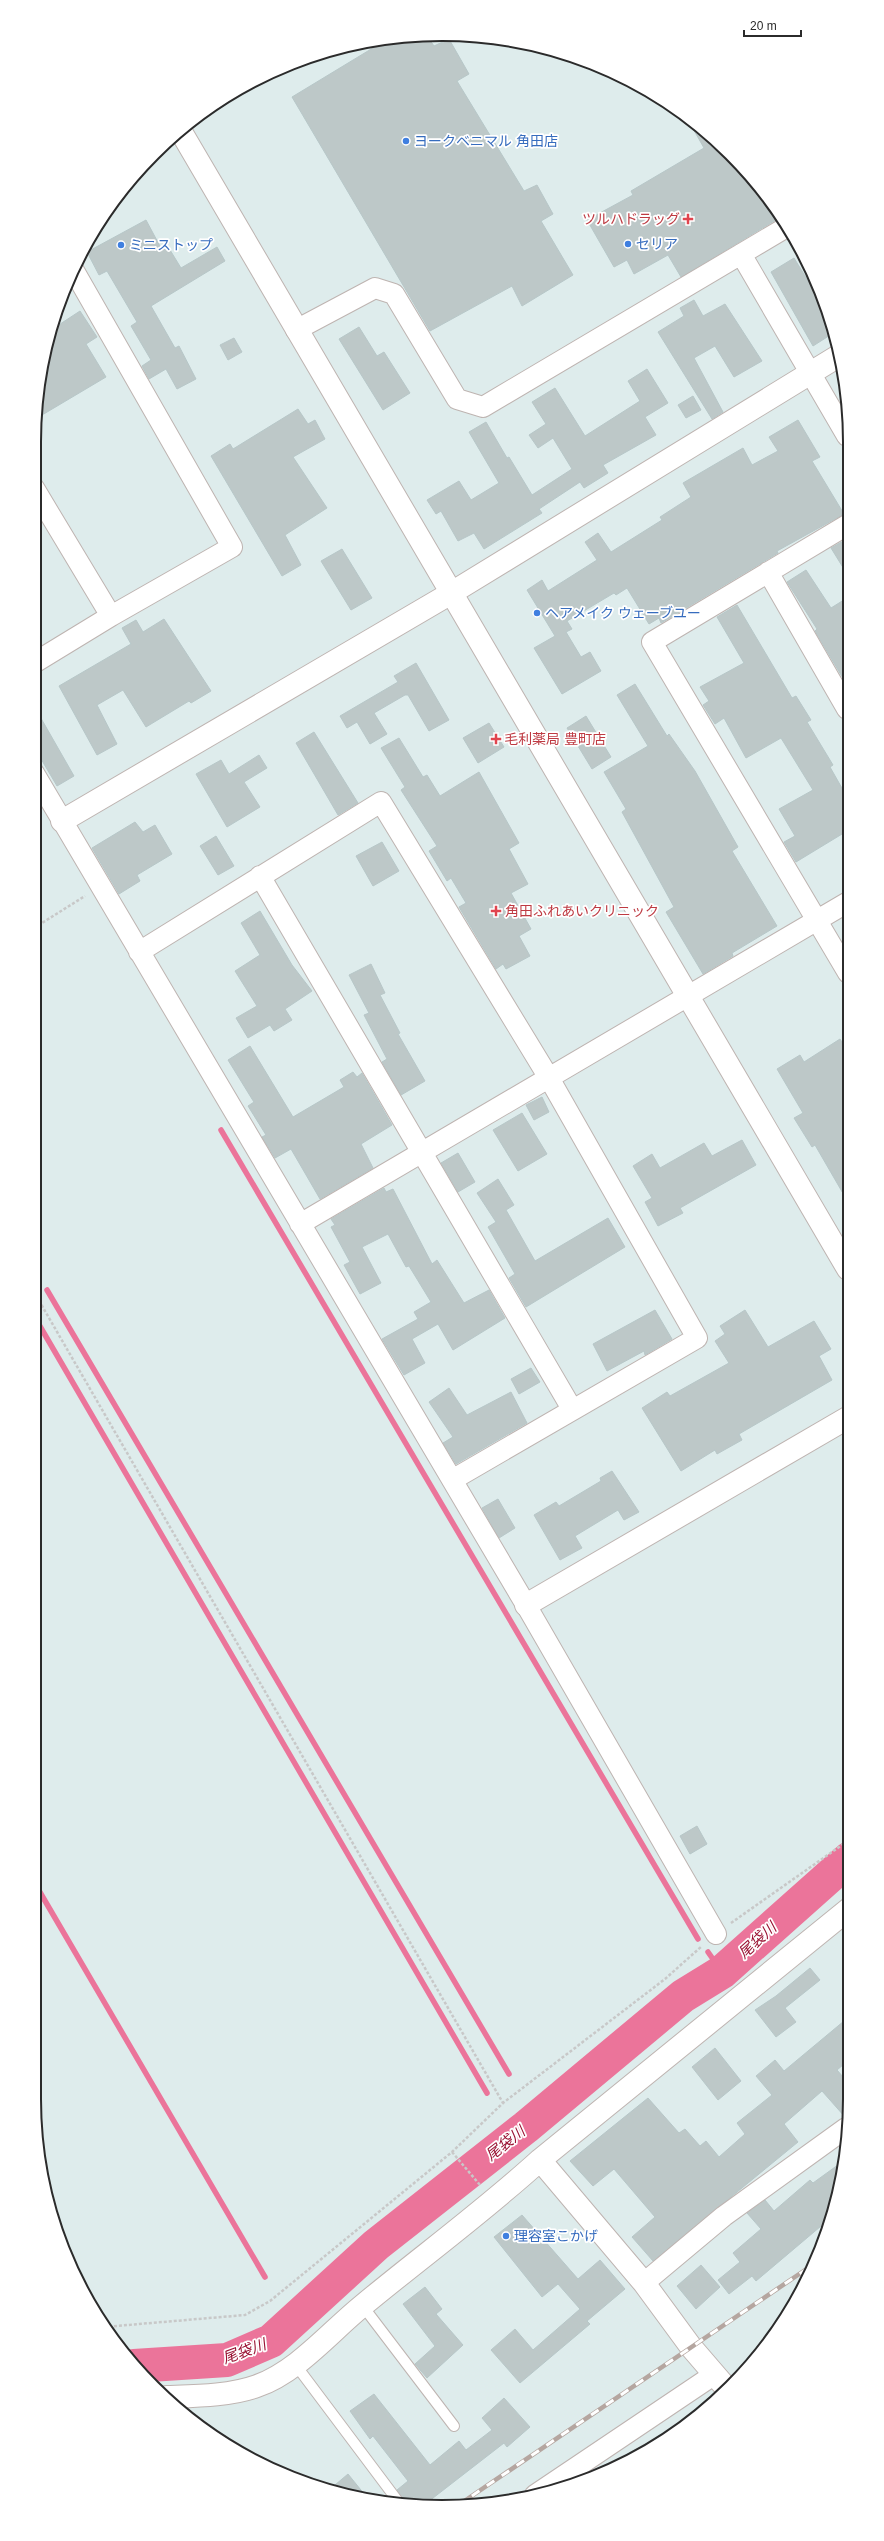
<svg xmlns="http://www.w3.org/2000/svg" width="884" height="2541" font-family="Helvetica,'Noto Sans JP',sans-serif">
<rect width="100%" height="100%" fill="#deecec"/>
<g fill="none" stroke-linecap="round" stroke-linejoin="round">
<!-- stream -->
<path stroke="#eb749a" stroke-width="5.5" d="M221 1130 698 1939
M47 1290 509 2074
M34 1316 487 2093
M34 1882 265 2277
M708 1952 722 1972"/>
<!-- river -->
<path stroke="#eb749a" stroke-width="34" d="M134 2366 227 2360 271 2341 376 2245 526 2127 683 1996 722 1972 850 1858"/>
</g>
<!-- building -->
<path fill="#bdc8c8" stroke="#b7c7c8" d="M427 36 434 46 449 39 469 74 457 81 524 191 537 185 553 214 541 221 573 275 522 306 512 286 430 331 292 97 391 37Z
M687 118 711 135 749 173 779 218 681 277 668 255 634 274 627 260 614 267 587 220 633 195 631 191 704 148Z
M146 220 161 248 167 245 181 268 217 247 225 261 151 306 175 348 179 346 196 379 177 389 166 369 149 379 142 366 151 360 131 326 137 322 107 271 99 275 87 252Z
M794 258 826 310 835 332 813 346 771 272Z
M694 300 703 316 725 304 762 361 734 377 715 346 694 358 723 412 712 419 658 332 684 316 680 308Z
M80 311 97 337 86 344 106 377 37 418 51 330Z
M359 327 377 356 384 352 410 393 383 410 339 339Z
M234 338 242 352 228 360 220 345Z
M647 369 668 403 645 417 656 435 603 465 608 473 584 488 580 482 539 509 542 513 484 549 474 533 458 541 441 511 436 514 427 500 459 481 471 500 499 483 469 432 486 422 507 458 509 457 532 495 572 469 553 438 538 448 529 435 546 424 532 402 555 388 585 436 640 401 628 381Z
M693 396 701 410 686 418 678 405Z
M298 409 308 424 315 420 325 439 293 457 327 508 285 535 301 565 282 576 211 456 230 444 233 449Z
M798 420 820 457 812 461 844 514 777 551 778 553 661 623 659 618 649 624 627 588 616 595 614 593 567 621 572 629 566 632 581 657 590 652 601 671 562 694 534 648 555 636 527 590 542 580 548 591 597 560 585 542 598 533 611 552 662 520 660 517 691 497 683 483 743 448 752 465 778 451 769 437Z
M847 539V574L831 548Z
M342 549 372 598 351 610 321 561Z
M806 570 831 608 847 598V685L815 631 817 629 787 582Z
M737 605 792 698 796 696 811 720 807 722 833 765 830 767 847 797V831L796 862 784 842 795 836 779 809 813 790 781 738 746 758 724 718 715 724 703 705 709 701 700 687 744 663 717 617Z
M164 619 211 691 191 703 189 701 146 727 123 690 97 705 117 744 97 755 59 686 131 644 122 628 136 620 143 632Z
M416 663 449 720 429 731 408 695H405L374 713 387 734 370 744 357 722 347 728 340 716 398 682 394 676Z
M635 684 667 736 669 734 695 771 738 847 732 851 777 926 732 953 733 956 703 974 666 912 674 907 622 812 626 809 604 772 648 746 617 695Z
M34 706 74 776 57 786 34 747Z
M586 716 611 757 592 769 567 728Z
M489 723 504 747 478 763 463 738Z
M314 732 358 803 338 815 296 743Z
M399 738 423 777 427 775 440 796 479 772 519 843 509 849 528 884 511 893 531 929 519 936 530 956 506 969 503 964 496 969 459 907 466 903 451 878 447 881 429 851 437 846 401 790 405 787 381 748Z
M259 755 267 768 244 782 260 807 227 827 196 774 221 760 229 774Z
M135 822 143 832 155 825 172 854 137 875 140 881 119 894 92 848Z
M216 836 234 866 218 875 200 846Z
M382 842 399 871 373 886 356 856Z
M260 911 292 965 312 991 285 1009 292 1020 274 1031 270 1025 248 1038 236 1018 257 1006 235 971 260 955 241 923Z
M371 964 385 993 380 995 400 1033 398 1034 425 1081 401 1095 382 1062 387 1059 364 1015 369 1013 349 975Z
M840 1039 848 1051V1202L815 1145 812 1147 794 1118 803 1113 777 1069 800 1055 804 1062Z
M250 1046 293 1117 344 1087 340 1080 353 1072 357 1077 362 1073 392 1125 361 1144 373 1168 320 1199 291 1149 275 1158 262 1137 266 1135 248 1106 254 1102 252 1099 228 1060Z
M542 1097 549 1112 534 1120 526 1105Z
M522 1113 547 1154 518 1171 493 1130Z
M742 1140 756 1165 680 1208 683 1213 658 1226 645 1202 652 1198 633 1166 652 1154 660 1168 704 1143 712 1156Z
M458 1153 475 1182 458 1192 441 1163Z
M498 1179 514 1205 506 1210 535 1261 608 1218 625 1247 526 1307 509 1278 515 1274 488 1227 496 1222 477 1193Z
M384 1188 386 1192 393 1189 432 1264 437 1260 464 1303 489 1290 505 1318 453 1350 438 1324 412 1339 425 1363 404 1375 382 1339 418 1319 414 1312 431 1302 409 1266 406 1267 388 1234 362 1247 381 1283 360 1294 344 1265 350 1262 331 1227 335 1225 331 1219Z
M655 1310 672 1339 645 1355 644 1351 607 1371 593 1344Z
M745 1310 768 1347 814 1321 831 1349 819 1356 832 1380 739 1434 742 1440 717 1454 715 1450 681 1471 642 1408 667 1392 670 1396 729 1363 715 1341 725 1334 720 1326Z
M531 1368 540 1382 519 1394 511 1379Z
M449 1388 467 1415 511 1392 527 1423 456 1464 443 1443 453 1437 429 1402Z
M612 1471 639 1512 624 1520 618 1510 575 1536 582 1548 560 1560 534 1515 556 1502 559 1506 601 1481 600 1478Z
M498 1499 515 1528 499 1538 482 1508Z
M697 1826 707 1844 690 1854 680 1836Z
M810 1968 820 1980 785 2008 796 2022 776 2037 755 2010 776 1996Z
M850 2016V2059L837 2070 850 2085 848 2117H845L822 2091 784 2124 798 2142 653 2261 632 2237 655 2217 614 2169 593 2186 570 2161 648 2098 679 2133 685 2129 700 2146 706 2141 719 2157 745 2134 737 2123 772 2095 756 2076 775 2060 784 2071Z
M715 2048 741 2081 718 2100 692 2067Z
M842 2162 836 2204 824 2218 827 2221 756 2281 752 2276 729 2294 718 2280 740 2262 733 2253 761 2229 747 2213 765 2200 774 2211 810 2180 813 2183Z
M522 2215 578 2279 600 2260 625 2289 587 2321 590 2324 520 2383 491 2350 515 2329 533 2350 580 2309 558 2284 542 2297 494 2237Z
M701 2265 720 2287 696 2309 677 2286Z
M425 2287 442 2309 436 2314 463 2345 427 2378 415 2364 435 2346 403 2304Z
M374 2394 430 2465 459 2441 466 2450 492 2430 482 2418 504 2398 530 2427 507 2447 504 2443 424 2505 402 2504 403 2499 397 2490 408 2481 373 2436 370 2439 350 2411Z
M348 2474 369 2500 329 2490Z"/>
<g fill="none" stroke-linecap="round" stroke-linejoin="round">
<!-- service casing -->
<g stroke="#beb4b1" stroke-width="12">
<path id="service" d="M362 2305 454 2426
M295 2364 397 2500"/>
</g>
<!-- minor casing -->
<g stroke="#beb4b1" stroke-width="22">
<path id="minor" d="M741 254 847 436
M296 330 375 288 394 294 457 399 483 407 785 228
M34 488 111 616
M847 525 652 642 848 973
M768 572 847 709
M34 663 111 616 232 547 73 269
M34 773 526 1605 716 1934
M260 876 572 1409
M139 952 381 802 549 1078 697 1338 452 1480
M300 1224 848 902
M644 2283 724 2216 846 2128
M535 2495 715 2374"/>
</g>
<!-- tertiary casing -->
<g stroke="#beb4b1" stroke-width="24">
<path id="tertiary" d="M180 130 848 1269
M62 821 453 592 840 355
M526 1605 849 1417
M540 2160 644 2283 691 2347 728 2390
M167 2397C196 2396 229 2396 257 2386 297 2372 330 2332 362 2306 421 2257 483 2212 540 2160L850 1908"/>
</g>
<!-- path -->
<path stroke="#c8c8c8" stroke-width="2.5" stroke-dasharray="3 2" stroke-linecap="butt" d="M34 928 85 896
M34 1292 503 2103
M731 1923 849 1840
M452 2152 480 2185
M104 2327 245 2315 270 2301 452 2152 503 2103 665 1979 702 1946"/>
<!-- service -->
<use href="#service" stroke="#fff" stroke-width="10"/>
<!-- minor -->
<use href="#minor" stroke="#fff" stroke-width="20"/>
<!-- tertiary -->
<use href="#tertiary" stroke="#fff" stroke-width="22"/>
<!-- rail casing -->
<g stroke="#b5a6a0" stroke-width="4.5">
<path id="rail" d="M457 2506 814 2264"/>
</g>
<!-- rail -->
<use href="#rail" stroke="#fff" stroke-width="3" stroke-dasharray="9" stroke-linecap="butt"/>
</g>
<!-- markers -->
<g fill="#3f7fe0" stroke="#fff" stroke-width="1.5">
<circle cx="406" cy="141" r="4"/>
<circle cx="628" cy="244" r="4"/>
<circle cx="121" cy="245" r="4"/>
<circle cx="537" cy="613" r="4"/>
<circle cx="506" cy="2236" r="4"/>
</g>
<g fill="#e0444e" stroke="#fff" stroke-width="1.5">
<path d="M686 213h4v4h4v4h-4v4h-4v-4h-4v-4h4z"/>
<path d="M494 733h4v4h4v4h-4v4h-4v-4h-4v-4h4z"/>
<path d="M494 905h4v4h4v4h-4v4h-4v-4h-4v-4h4z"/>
</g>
<g text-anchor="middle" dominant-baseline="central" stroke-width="3.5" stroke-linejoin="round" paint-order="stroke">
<!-- shop labels -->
<g font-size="14" fill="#366cbe" stroke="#fff" text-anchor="start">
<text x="414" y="141">ヨークベニマル 角田店</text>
<text x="636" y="244">セリア</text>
<text x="129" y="245">ミニストップ</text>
<text x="545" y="613">ヘアメイク ウェーブユー</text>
<text x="514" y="2236">理容室こかげ</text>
</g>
<!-- health labels -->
<g font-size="14" fill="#be3a42" stroke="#fff" text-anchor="start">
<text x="680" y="219" text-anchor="end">ツルハドラッグ</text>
<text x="504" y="739">毛利薬局 豊町店</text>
<text x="505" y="911">角田ふれあいクリニック</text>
</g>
<!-- water labels -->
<g font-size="15" font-style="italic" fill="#991132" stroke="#fff">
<text transform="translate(757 1940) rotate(-42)">尾袋川</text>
<text transform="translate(505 2143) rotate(-38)">尾袋川</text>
<text transform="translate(244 2351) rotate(-20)">尾袋川</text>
</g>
</g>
<!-- crop -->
<path d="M0 0H884V2541H0ZM442 41H442A401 401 0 0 1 843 442V2099A401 401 0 0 1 442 2500H442A401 401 0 0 1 41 2099V442A401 401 0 0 1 442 41Z" fill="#fff" fill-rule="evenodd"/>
<path fill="none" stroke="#2b2b2b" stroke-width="2" d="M442 41H442A401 401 0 0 1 843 442V2099A401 401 0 0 1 442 2500H442A401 401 0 0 1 41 2099V442A401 401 0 0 1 442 41Z"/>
<!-- scale -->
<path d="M744 30v6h57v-6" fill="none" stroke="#2b2b2b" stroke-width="2"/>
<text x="750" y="30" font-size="12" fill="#2b2b2b" stroke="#ffffff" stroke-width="3" paint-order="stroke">20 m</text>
</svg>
